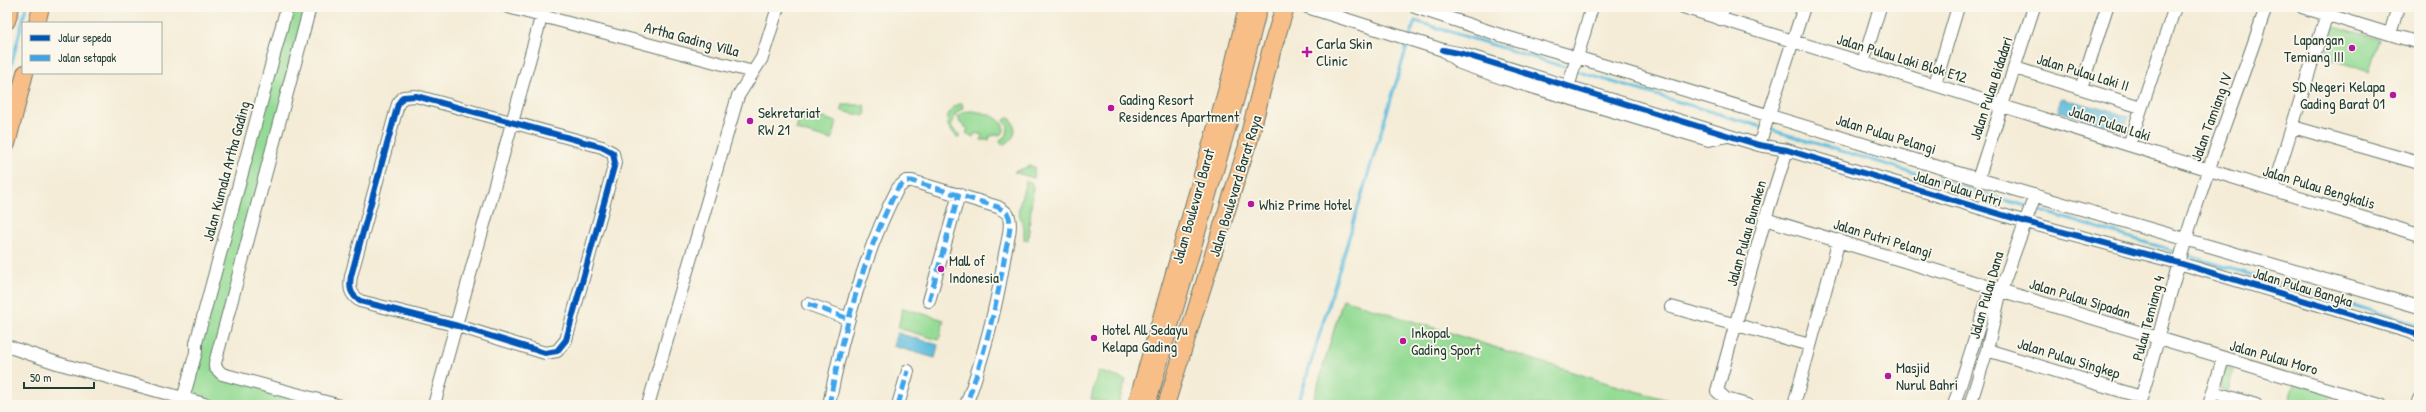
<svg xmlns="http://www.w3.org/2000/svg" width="2426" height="412" font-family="'Patrick Hand',sans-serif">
<rect width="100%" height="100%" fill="#fbf7ec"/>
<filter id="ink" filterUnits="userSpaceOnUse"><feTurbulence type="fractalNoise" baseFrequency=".025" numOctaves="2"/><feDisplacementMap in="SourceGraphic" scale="8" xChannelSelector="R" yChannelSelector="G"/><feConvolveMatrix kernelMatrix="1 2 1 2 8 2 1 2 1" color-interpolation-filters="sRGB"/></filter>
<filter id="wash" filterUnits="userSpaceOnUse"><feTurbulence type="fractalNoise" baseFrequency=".012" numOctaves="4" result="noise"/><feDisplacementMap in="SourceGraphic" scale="16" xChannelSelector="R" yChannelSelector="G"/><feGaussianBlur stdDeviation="0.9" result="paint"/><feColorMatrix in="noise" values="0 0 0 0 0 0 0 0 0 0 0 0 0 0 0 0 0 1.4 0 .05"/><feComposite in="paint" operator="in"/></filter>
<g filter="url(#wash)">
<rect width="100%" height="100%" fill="#f4ecd7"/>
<!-- green -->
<path fill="#95db95" stroke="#5a8c64" d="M286 7H312L216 367 337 405H205L183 399Z
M2334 26 2379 39 2369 72 2325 57Z
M962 103 963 108 956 113 951 125 953 129 961 135 959 138C947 130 943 119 953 107Z
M842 105H864L866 113 864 116 842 111Z
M970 111C981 111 1005 117 1004 131L1002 134 990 136 989 140H981L982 135 975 133 973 137 966 133 968 129 960 123 958 116 963 112Z
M801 112 837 122 832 140 796 130Z
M1009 117C1019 128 1016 140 1002 145L1000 140 1007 135 1008 127 1004 120Z
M1030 166 1035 167 1033 178 1014 172Z
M1026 181 1031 182 1033 187 1028 240H1024V228L1018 210Z
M1343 299 1607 383 1686 405H1312Z
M903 308 944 320 939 340 898 328Z
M2225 368 2233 370 2228 392 2220 389Z
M1098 371 1126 380 1118 405 1091 399Z
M2294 383 2331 394 2328 405H2288Z"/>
<!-- water -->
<path fill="#60bede" stroke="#407e89" d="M2061 98 2128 116 2125 132 2058 111Z
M897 333 938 345 935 358 893 346Z"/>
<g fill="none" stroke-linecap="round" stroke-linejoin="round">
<!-- stream -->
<path stroke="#60bede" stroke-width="3" d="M1410 37 1415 21 1571 69
M1576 71 1762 127
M7 82 26 7
M1768 129 2029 207
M2034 209 2178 252
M2183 254 2419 325
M1298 405 1408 43"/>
</g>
</g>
<g filter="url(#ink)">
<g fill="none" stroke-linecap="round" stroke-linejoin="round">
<!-- minor casing -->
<g stroke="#6a7a6d" stroke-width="14">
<path id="minor" d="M310 7 215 363V367L222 374 337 405
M508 7 753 72
M1307 7 1443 50 1460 63 1502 78 1709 140 1728 136
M1415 7 1503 36 1568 55
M1683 7 2419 235
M2302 7 2419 43
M1720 19 1724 7
M2390 34 2398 7
M1443 50 1463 54 1759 145 1787 150 2026 222 2179 263 2419 335
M1576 57 1978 179 2419 307
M1863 63 1880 7
M2015 68 2141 107
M1935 84 1958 7
M2081 88 2107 7
M1566 94 1592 7
M416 96 602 147 613 153 615 163 566 340 557 351 545 353 458 326 360 301C350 294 349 288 351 276L398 104 403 97Z
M2293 127 2419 163
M1759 145 1804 7
M2129 145 2175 7
M1978 179 2034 7
M2273 189 2329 7
M1765 219 2380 405
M929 301 959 194
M808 304 849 319
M1671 307 1810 345
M7 346 57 363 208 405
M1987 350 2141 397
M2213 392 2256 405
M183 399 196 352V343L287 7
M434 405 544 7
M648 405 738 96 762 58 778 7
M829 405C842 336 865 250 898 188L906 181H912L998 207C1002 210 1008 212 1009 217 1012 228 1007 242 1005 254 997 305 984 356 966 405
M898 405 908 371
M1747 405 1726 399 1717 391 1765 219 1787 150
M1794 405 1839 240
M1954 405 1991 288
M1970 405 1987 350 2001 290 2035 195
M2139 405C2160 338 2175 268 2198 201 2219 136 2245 72 2266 7
M2209 405 2223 359
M2417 405 2419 399"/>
</g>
<!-- major casing -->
<g stroke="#6a7a6d" stroke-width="18">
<path id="major" d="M7 21 11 7
M37 23 41 7
M7 144 25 73
M1136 405 1230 78 1247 7
M1166 405 1252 130"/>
</g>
<!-- highway casing -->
<g stroke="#6a7a6d" stroke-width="20">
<path id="highway" d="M1248 142 1271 52 1285 7
M1146 405 1235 98 1258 7"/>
</g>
<!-- minor -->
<use href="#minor" stroke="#fff" stroke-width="12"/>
<!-- major -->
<use href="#major" stroke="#f7be88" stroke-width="16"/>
<!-- highway -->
<use href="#highway" stroke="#f7be88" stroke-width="18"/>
<!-- quiet -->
<path stroke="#3da4eb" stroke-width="5" stroke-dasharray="10 5" stroke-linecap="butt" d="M929 301 959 194
M808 304 849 319
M829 405C842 336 865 250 898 188L906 181H912L998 207C1002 210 1008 212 1009 217 1012 228 1007 242 1005 254 997 305 984 356 966 405
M898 405 908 371"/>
<!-- cycleway casing -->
<g stroke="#fbf7ec" stroke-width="8">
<path id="cycleway" d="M1443 50 1463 54 1759 145 1787 150 2026 222 2179 263 2419 335
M416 96 602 147 613 153 615 163 566 340 557 351 545 353 458 326 360 301C350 294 349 288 351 276L398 104 403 97Z"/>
</g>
<!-- cycleway -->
<use href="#cycleway" stroke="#0057b8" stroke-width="6"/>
</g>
</g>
<!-- markers -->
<g fill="#b5179e" stroke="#fbf7ec" stroke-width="1.5">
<circle cx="2352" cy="48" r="4"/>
<path d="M1305 46h4v4h4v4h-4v4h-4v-4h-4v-4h4z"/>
<circle cx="2393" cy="95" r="4"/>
<circle cx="1111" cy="108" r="4"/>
<circle cx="750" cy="121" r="4"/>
<circle cx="1251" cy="204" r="4"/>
<circle cx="941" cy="269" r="4"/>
<circle cx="1094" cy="338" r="4"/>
<circle cx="1403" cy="341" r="4"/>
<circle cx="1888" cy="376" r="4"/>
</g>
<g text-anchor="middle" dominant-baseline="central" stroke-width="3.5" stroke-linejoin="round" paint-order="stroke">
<!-- street labels -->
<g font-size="15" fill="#1f3d34" stroke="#fbf7ec">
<text transform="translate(692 39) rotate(15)">Artha Gading Villa</text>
<text transform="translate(1902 58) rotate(17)">Jalan Pulau Laki Blok E12</text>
<text transform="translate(2083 72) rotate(17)">Jalan Pulau Laki II</text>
<text transform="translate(1991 88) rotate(-72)">Jalan Pulau Bidadari</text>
<text transform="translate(2211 117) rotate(-70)">Jalan Tamiang IV</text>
<text transform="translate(2110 123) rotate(18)">Jalan Pulau Laki</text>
<text transform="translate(1886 134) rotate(17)">Jalan Pulau Pelangi</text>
<text transform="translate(226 171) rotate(-75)">Jalan Kumala Artha Gading</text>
<text transform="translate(1235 186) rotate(-73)">Jalan Boulevard Barat Raya</text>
<text transform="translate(2319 187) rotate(17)">Jalan Pulau Bengkalis</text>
<text transform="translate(1958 188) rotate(17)">Jalan Pulau Putri</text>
<text transform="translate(1193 206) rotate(-74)">Jalan Boulevard Barat</text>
<text transform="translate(1746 233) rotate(-74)">Jalan Pulau Bunaken</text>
<text transform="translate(1883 238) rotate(17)">Jalan Putri Pelangi</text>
<text transform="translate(2303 287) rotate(17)">Jalan Pulau Bangka</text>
<text transform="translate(1986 295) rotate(-74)">Jalan Pulau Dana</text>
<text transform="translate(2080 298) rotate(17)">Jalan Pulau Sipadan</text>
<text transform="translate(2148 318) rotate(-75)">Pulau Temiang 4</text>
<text transform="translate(2274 357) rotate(16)">Jalan Pulau Moro</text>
<text transform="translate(2069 358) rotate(17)">Jalan Pulau Singkep</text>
</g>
<!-- poi labels -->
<g font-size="15" fill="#1f3d34" stroke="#fbf7ec" text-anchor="start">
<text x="2344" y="39" text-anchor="end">Lapangan<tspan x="2344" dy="17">Temiang III</tspan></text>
<text x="1316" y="43">Carla Skin<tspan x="1316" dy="17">Clinic</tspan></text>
<text x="2385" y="86" text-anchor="end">SD Negeri Kelapa<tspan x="2385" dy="17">Gading Barat 01</tspan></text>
<text x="1119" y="99">Gading Resort<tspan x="1119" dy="17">Residences Apartment</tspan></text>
<text x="758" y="112">Sekretariat<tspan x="758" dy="17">RW 21</tspan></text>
<text x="1259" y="204">Whiz Prime Hotel</text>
<text x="949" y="260">Mall of<tspan x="949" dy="17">Indonesia</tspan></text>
<text x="1102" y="329">Hotel All Sedayu<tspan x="1102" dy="17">Kelapa Gading</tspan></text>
<text x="1411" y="332">Inkopal<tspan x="1411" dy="17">Gading Sport</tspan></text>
<text x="1896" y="367">Masjid<tspan x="1896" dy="17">Nurul Bahri</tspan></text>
</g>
</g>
<!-- margin -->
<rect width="2426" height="412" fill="none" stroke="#fbf7ec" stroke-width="24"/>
<!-- legend -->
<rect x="22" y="22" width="140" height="52" fill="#fbf7ec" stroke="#a3ada2"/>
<rect x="30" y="35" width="20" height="6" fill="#0057b8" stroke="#a3ada2"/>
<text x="58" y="42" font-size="12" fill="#1f3d34">Jalur sepeda</text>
<rect x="30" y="55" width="20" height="6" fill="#3da4eb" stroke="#a3ada2"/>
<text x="58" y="62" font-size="12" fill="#1f3d34">Jalan setapak</text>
<!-- scale -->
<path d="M24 382v6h70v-6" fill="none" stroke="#1f3d34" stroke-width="2"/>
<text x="30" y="382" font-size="12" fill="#1f3d34" stroke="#fbf7ec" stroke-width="3" paint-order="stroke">50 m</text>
</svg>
